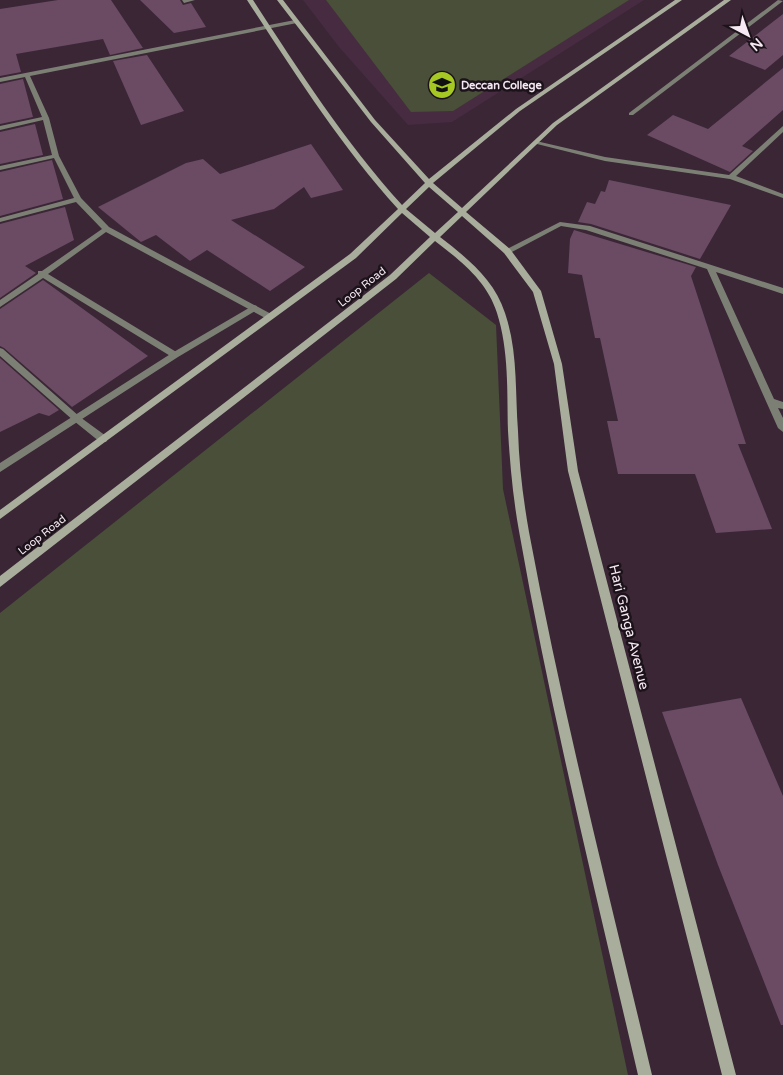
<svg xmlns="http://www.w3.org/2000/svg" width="783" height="1075" font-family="'Varela Round',sans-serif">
<rect width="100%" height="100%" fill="#3b2636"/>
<!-- built -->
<path fill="#472c41" d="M303 0H644L452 122 408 125 339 47Z"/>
<!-- green -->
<path fill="#494f39" d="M326 0H629L453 111 411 112Z
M429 273 496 325 503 489 628 1075H0V613Z"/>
<!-- building -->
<path fill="#6a4b63" d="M58 0H111L143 48 110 55 103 39 16 54 21 72 0 76V9Z
M140 0H180L183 5 191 3 206 27 174 33Z
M783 14V55L765 70 729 56Z
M147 55 184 111 141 125 113 61Z
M783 68V110L742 146 753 151 730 172 647 135 673 115 708 129Z
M23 79 33 117 0 124V84Z
M35 124 43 155 0 164V132Z
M311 144 343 190 311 198 304 187 274 209 231 220 305 267 270 291 207 250 190 261 156 235 141 242 98 207 186 163 203 159 220 174Z
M52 160 63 199 0 216V172Z
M609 180 731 205 700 259 591 224 578 222 587 202 595 204 601 191 605 192Z
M65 207 74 240 25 266 36 273 0 298V224Z
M574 230 696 267 691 276 746 444H738L772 529 716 533 695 474H618L607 421H618L600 338H595L582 275 568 273 570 239Z
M43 280 148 356 72 407 4 348 0 346V309Z
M0 358 59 410 49 416 39 413 0 432Z
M741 698 783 796V1025H781L718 865 662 712Z"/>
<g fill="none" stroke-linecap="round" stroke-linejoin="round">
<!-- lane -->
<path fill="#7c8074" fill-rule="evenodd" d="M182 0H195L184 3Z
M254 305 257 306V310L178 357 0 472V463L172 353Z"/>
<!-- street -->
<path fill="#7c8074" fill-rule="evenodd" d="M778 0 783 1 633 115H629V113Z
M295 20 297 21V23L30 76 49 118 59 156 81 198 109 227 273 315V319H267L106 232 48 274 178 353V357H172L43 278 0 307V300L38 274V271H42L102 229 76 202 0 222V218L74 198 54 158 0 170V166L52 155 43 120 0 130V126L42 117 25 77 0 82V78Z
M783 126V132L736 176 783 194V198L730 179 605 161 533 143 536 141 605 157 729 175Z
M560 222 590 226 783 288V294L716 272 774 399 783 402V409L778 408 783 418V432L778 428 707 269 586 230 561 226 510 253H504L503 251Z
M0 348 3 349 80 417 106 436 108 439 106 442H100L74 421 0 356Z"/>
<!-- secondary -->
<path fill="#a8ae9b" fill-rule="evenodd" d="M247 0H253C299 71 345 142 402 205L425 183 371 122 277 0H283L375 120 429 179 516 109 675 0H682L520 111 433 183 462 208 553 123 724 0H731L557 125 466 212 510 249 541 291 562 364 578 471 736 1075H722L568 471 554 364 533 292 504 253 462 216 440 237C467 258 494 279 505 313 518 351 515 391 518 431 519 465 523 498 529 532 563 715 609 894 652 1075H638C596 894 551 714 519 531 513 498 510 464 508 431 507 391 509 351 497 313 487 281 461 261 435 241L396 279 0 587V576L390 275 430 237 402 213 356 258 0 519V510L350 254 398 209C340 145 294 72 247 0ZM429 187 458 212 435 233 406 209Z"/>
</g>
<!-- icons -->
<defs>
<g id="university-disc" transform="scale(1.4375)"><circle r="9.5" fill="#a5c822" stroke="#1c131a"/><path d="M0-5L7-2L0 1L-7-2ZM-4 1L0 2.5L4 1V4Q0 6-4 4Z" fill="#111"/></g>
</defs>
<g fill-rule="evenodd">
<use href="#university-disc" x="442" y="85"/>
</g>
<g text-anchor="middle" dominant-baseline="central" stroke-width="5" stroke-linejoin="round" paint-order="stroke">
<!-- far-poi labels -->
<g font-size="11" font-weight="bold" fill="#f7e9f4" stroke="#1c131a" text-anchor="start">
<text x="461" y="85">Deccan College</text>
</g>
<!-- far-street labels -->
<g font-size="11" fill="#f7e9f4" stroke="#1c131a">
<text transform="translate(362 287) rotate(-38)">Loop Road</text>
<text transform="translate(42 535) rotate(-38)">Loop Road</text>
</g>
<!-- street labels -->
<g font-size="14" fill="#f7e9f4" stroke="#1c131a">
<text transform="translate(629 627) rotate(76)">Hari Ganga Avenue</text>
</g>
</g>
<!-- north arrow -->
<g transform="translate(748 35) rotate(139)" stroke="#1c131a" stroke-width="4" paint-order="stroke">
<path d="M0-4L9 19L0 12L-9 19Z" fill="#f7e9f4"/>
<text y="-8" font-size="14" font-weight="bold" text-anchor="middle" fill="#f7e9f4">N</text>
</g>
</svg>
